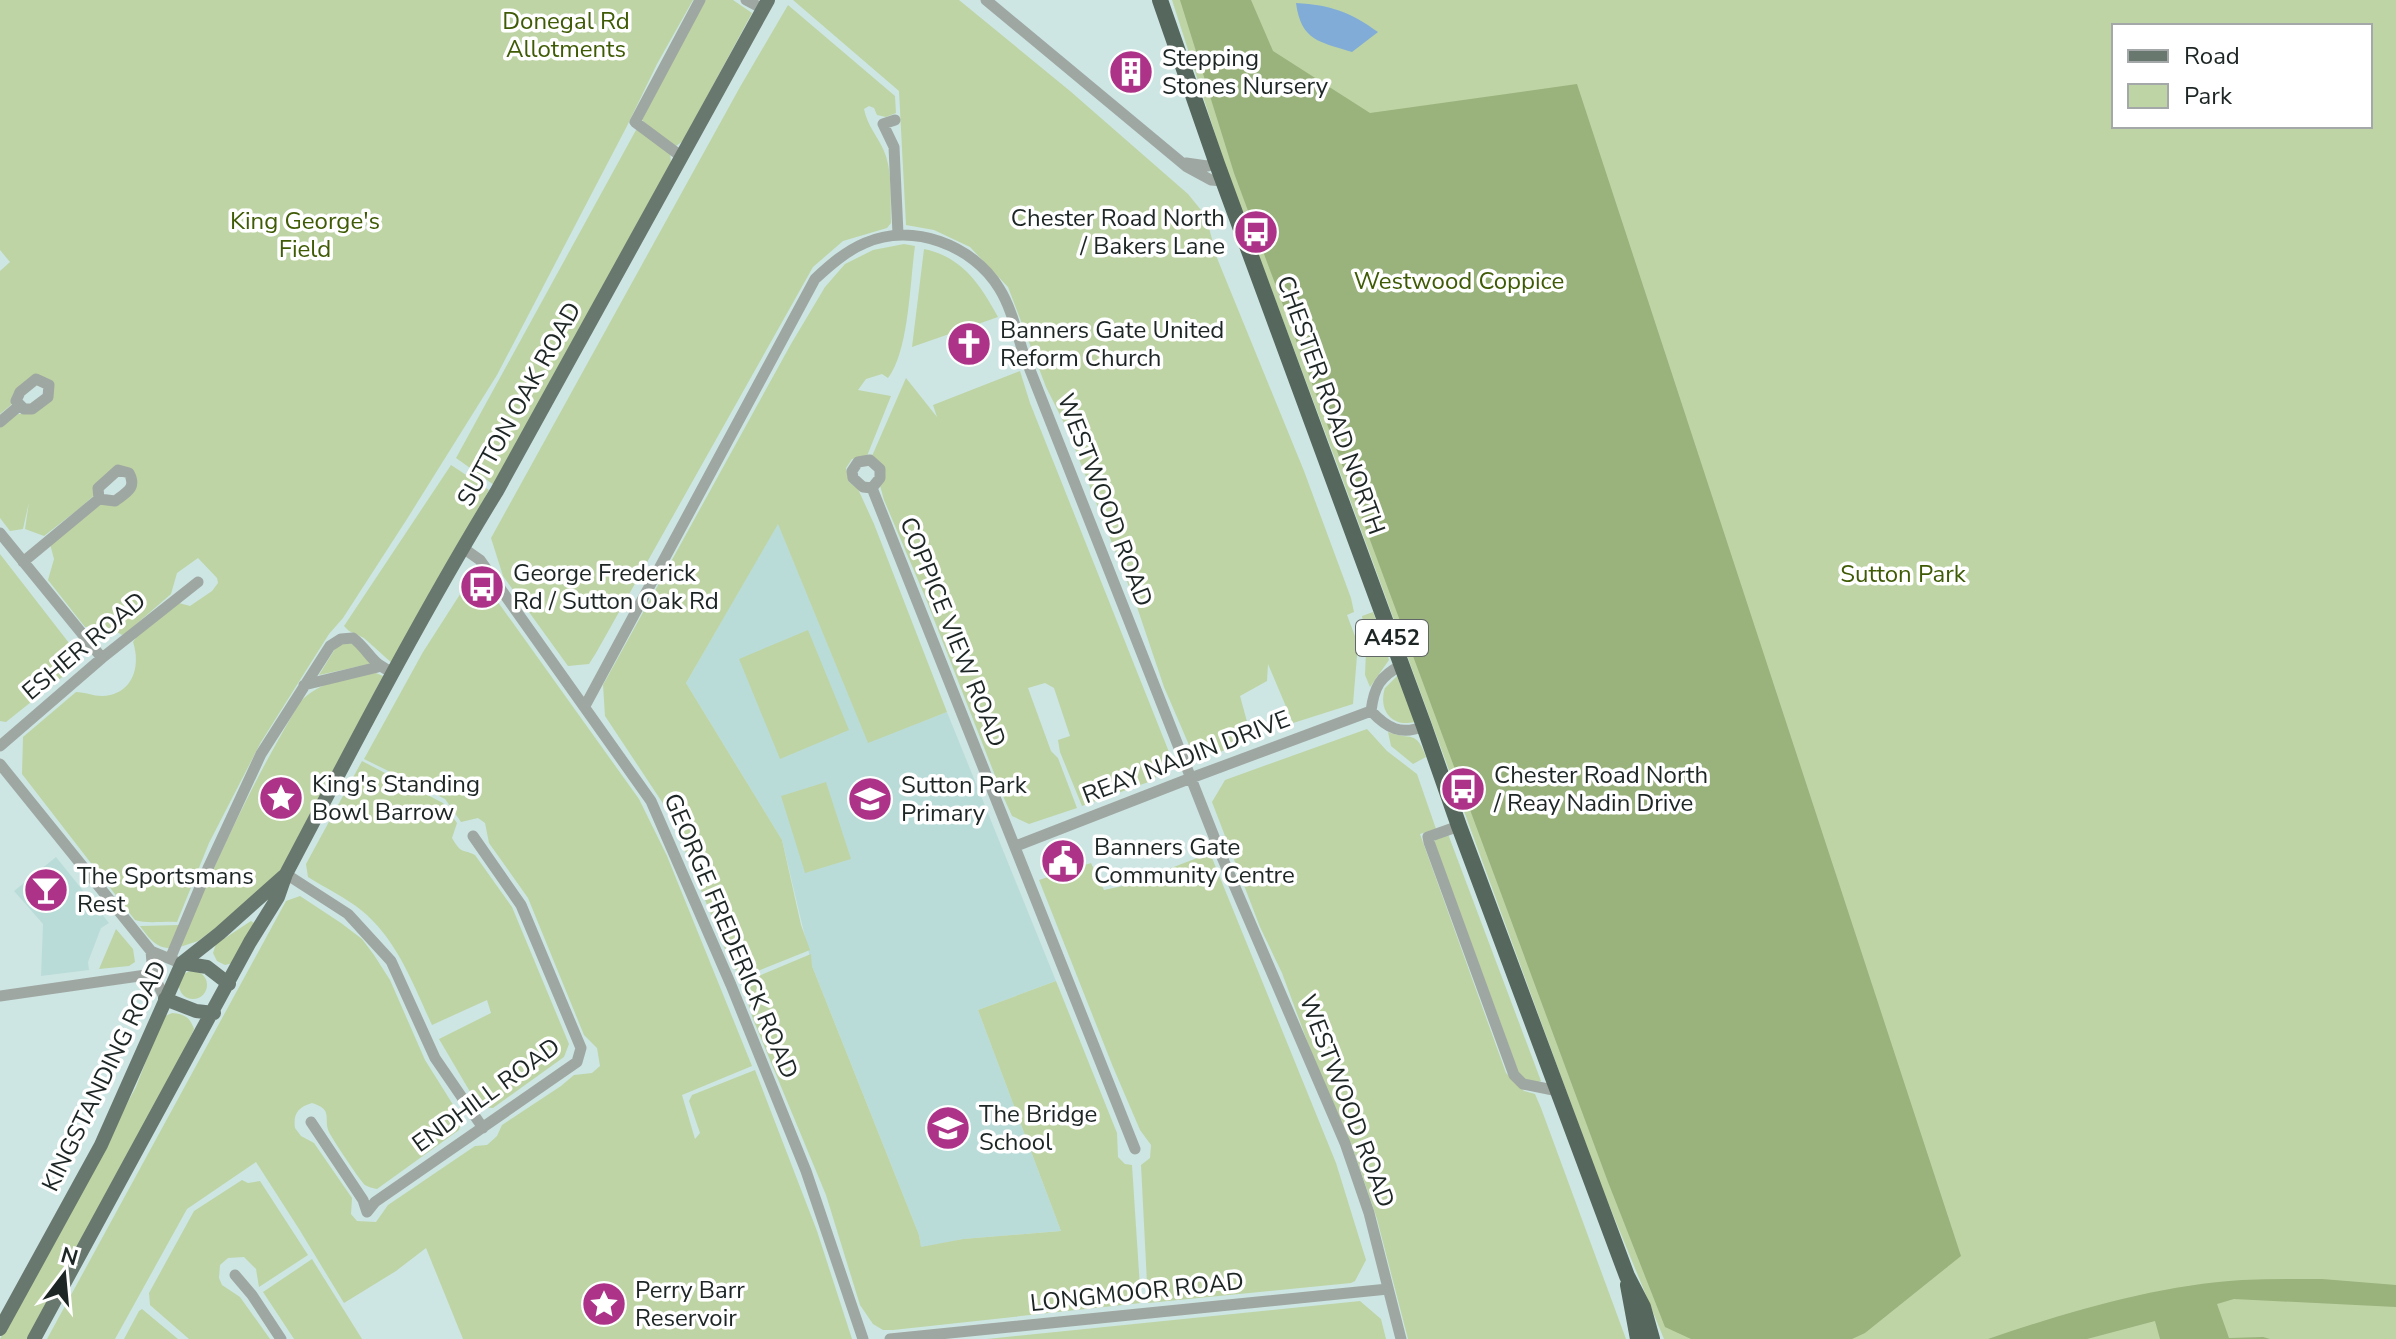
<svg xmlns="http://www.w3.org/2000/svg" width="2396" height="1339" font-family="'Nunito Sans',sans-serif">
<rect width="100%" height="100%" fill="#cde6e3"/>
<!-- built -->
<path fill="#badcd9" d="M778 523 868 742 947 712 1056 981 978 1010 1061 1231 963 1239 921 1248 919 1235 812 966 782 840 686 683Z
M56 857 109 923 101 928 88 962 89 970 41 976 43 924 14 891Z"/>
<!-- green -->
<path fill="#bed4a5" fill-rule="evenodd" d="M0 0H693L657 64 627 126 497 375 407 519 343 618 329 634 261 742 209 843 177 922C165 921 146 924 135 920L22 774 23 737 76 692C85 692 93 696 102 696 133 695 141 666 133 642L137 636 179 603 190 606 212 591 218 583 217 578 198 558 177 573 171 594 126 633 122 635 112 629 85 627 48 580 54 559 50 544 98 506 134 487 125 468 80 508 44 536 25 529 29 502 23 529 10 531 0 518V427L18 414H28L53 392 27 381 13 394 11 405 0 414V271L10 262 0 250Z
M704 0H733L752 13 683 141 676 146 670 144 642 120Z
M793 0H959L1070 91 1188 194 1201 210 1209 228 1217 258 1304 471 1351 598 1354 612 1347 615 1358 644 1353 704 1293 723 1268 664 1267 681 1240 696 1249 729 1244 742 1213 755 1189 745 1164 687 1137 607 1068 431 1046 387 1008 287 970 247 934 230 906 225 899 91Z
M1172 0H2396V1339H1664L1600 1183 1337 464 1228 174ZM2114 26H2370V126H2114Z
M788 5 895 96 896 113 886 117 877 115 874 108 869 106 864 109C867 125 878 137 884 151 893 172 890 200 891 223L887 228 843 241 813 267 596 653 589 664 568 666 503 576 491 538 740 87Z
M636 130 643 131 670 152 671 163 494 485 456 458Z
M904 244 915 246C910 281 909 351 888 378L882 374 866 379 858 390 891 396 867 456 852 459 846 468 849 482 858 489 874 524 947 712 868 743 778 524 686 683 782 840 801 925 810 950 740 978 727 954 670 814 605 716 603 685 791 344 825 287 845 264 873 250Z
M924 249C962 257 980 284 998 317L912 347Z
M1020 371 1030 403 1169 752 1154 780 1082 806 1060 752 1058 740 1070 736 1054 688 1045 683 1028 688 1051 751 1058 758 1077 808 1029 824 1012 816 1003 796 926 599 884 500 872 456 906 378 937 417 933 405Z
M451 465 489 490 394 665 364 638 349 631 344 626Z
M0 554 69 643 64 664 66 674 6 722 0 721Z
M485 584 639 799 667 856 752 1066 682 1095 695 1139 700 1133 689 1101 692 1095 755 1070 817 1231 852 1339H463L426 1248 396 1271 344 1303 299 1229 256 1162 187 1209 115 1339H47L286 901 300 896 341 923 362 939 374 955 390 980 425 1060 462 1119 459 1130 377 1189C375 1189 366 1186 365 1185 361 1182 331 1137 329 1132 323 1118 334 1110 312 1103 298 1107 293 1114 295 1128L301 1136 314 1143 352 1198 351 1214 357 1221 376 1222 388 1205 475 1146 487 1145 497 1136 502 1125 561 1086 574 1075 592 1073 600 1066 597 1048 584 1035 528 898 489 843 485 823 478 818 461 822 445 799 364 759 423 652 466 585Z
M1373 612 1382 636 1367 642 1362 616Z
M808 630 849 730 780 759 739 659Z
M356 643 370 664 319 675 338 644Z
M1384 643 1389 660 1370 687 1365 675 1366 651Z
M376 673 383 676 282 870 255 899 198 941 180 947C215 862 253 781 300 702 318 682 350 676 376 673Z
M1397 676 1415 722C1391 728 1378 709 1385 688Z
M1367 729 1387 751 1417 774 1436 829 1420 834 1506 1073 1524 1091 1535 1094 1541 1108 1626 1339H1408L1377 1219 1352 1146 1316 1065 1282 973 1260 927 1212 802 1225 780Z
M1388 732C1411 741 1416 729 1426 757L1413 764 1391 746Z
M362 761 443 803 457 823 452 838C462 855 461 848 475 855L512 907 569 1044 564 1057 493 1108 479 1107 439 1039 491 1013 487 1000 432 1025C413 984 397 939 361 910 345 897 325 888 308 877L306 864Z
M826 782 851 859 805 873 781 796Z
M1448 834 1541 1081C1533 1086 1527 1080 1520 1076L1435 844V839Z
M1210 853 1336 1163 1366 1260 1355 1281 1351 1283 1148 1303 1141 1165 1150 1158 1151 1145 1140 1130 1113 1067 1039 880 1091 863 1104 890 1127 885Z
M251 921 254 923 233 963 225 965 217 961 213 953 216 944Z
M180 925 172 948C156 949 149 938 140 926Z
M116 929 133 949 135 962 129 966 99 969Z
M811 954 812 966 919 1235 921 1247 963 1239 1061 1231 978 1010 1056 981 1117 1133 1118 1157 1125 1164 1132 1165 1141 1303 893 1330H883L873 1324 860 1305 826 1195 753 1019 742 983Z
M179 985a14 14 0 1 1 28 0a14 14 0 1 1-28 0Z
M172 1013C184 1014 190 1017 194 1029L187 1045 29 1339H0L136 1087 163 1017Z
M242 1180 248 1183 260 1181 308 1255 259 1287 256 1269 244 1257 228 1258 220 1265 219 1278 222 1285 240 1297 270 1339H189L150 1305 149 1293 194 1211Z
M312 1259 362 1339H294L263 1292Z
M1360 1301 1381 1319 1386 1339H987Z
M142 1309 178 1339H124L139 1311Z"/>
<!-- forest -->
<path fill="#9ab27c" d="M1180 0H1251L1273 51 1370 113 1577 84 1961 1256 1865 1333 1852 1339H1691L1665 1327 1608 1182 1234 173Z
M2322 1279 2396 1285V1307L2234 1299 2217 1304 2229 1338 2263 1337 2270 1339H2160L2155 1321 2087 1339H1988C2067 1312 2158 1285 2242 1280 2268 1279 2295 1279 2322 1279Z"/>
<!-- water -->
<path fill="#82acd8" d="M1296 3C1331 5 1350 12 1378 32L1352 52C1320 42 1301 41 1296 3Z"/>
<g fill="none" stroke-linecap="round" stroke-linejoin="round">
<!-- minor -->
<path stroke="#9fa7a2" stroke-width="11" d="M746 0 763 9
M986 0 1187 167 1211 180 1223 181
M895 120 883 124 894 147 898 234
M682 157 635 122 700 0
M1186 163 1207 166 1217 164
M36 379 49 385 48 397 32 409H24L16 401 20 392Z
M0 422 19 406
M872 488 863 487 853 478 852 471 858 462 870 460 880 469V478L872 488 1135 1149
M0 533 102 658
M463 548 480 560 651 801 731 985 806 1171 863 1339
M23 562 99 499 98 488 118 470 129 473C137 488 127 492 115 501L99 499
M1402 665C1380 676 1374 687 1371 711 1387 728 1401 736 1424 726
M304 685 378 667
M585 706 815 279C830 265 846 251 865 243 912 222 973 245 999 288 1011 307 1016 330 1023 352L1222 857 1345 1143 1369 1213 1401 1339
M0 746 102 658 198 582
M0 764 151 951 175 961
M1459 826 1428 837 1429 842 1514 1075 1523 1084 1558 1091
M1016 846 1191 778 1371 711
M286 874 348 914 391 961 435 1058 483 1128
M151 951 153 974 165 999
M170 959 209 866 261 754 330 646 341 639 353 638C370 651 372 666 394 672
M0 996 153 974
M311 1122 363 1200 367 1212 375 1202 577 1062 581 1048 521 905 473 836
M235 1275 252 1295 281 1339
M890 1339 1388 1289"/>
<!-- major -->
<path stroke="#69786f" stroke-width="14" d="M182 963 207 967 229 984
M165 999 196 1011 214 1013
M0 1329 101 1145 182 963 220 933 284 876
M34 1339 250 942 278 897 286 874C354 745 421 615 497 491L768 0"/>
<!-- highway -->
<path stroke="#56675d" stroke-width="16" d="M1160 0 1217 164 1424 726 1459 826 1627 1276 1643 1307 1652 1339
M1628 1285 1638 1339"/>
</g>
<!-- icons -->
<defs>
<g id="building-disc" transform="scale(2.3)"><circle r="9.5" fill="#ac3388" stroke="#fff"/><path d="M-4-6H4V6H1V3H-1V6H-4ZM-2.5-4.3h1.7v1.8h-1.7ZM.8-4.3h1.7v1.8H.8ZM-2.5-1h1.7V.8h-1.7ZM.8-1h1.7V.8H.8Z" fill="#fff"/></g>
<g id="bus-disc" transform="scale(2.3)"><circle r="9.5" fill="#ac3388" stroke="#fff"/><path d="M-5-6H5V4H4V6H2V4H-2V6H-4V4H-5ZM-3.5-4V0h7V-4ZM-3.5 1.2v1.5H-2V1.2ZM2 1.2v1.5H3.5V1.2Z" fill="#fff"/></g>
<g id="church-disc" transform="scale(2.3)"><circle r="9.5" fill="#ac3388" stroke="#fff"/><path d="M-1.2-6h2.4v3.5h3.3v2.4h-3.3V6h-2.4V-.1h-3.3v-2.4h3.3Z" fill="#fff"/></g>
<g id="sight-disc" transform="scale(2.3)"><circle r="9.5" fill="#ac3388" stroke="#fff"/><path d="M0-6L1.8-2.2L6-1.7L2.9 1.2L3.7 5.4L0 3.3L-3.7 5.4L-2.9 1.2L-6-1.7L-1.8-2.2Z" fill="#fff"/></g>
<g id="school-disc" transform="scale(2.3)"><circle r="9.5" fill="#ac3388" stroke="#fff"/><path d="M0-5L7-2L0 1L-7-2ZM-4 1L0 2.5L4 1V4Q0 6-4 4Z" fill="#fff"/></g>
<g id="civic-disc" transform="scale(2.3)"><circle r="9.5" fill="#ac3388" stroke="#fff"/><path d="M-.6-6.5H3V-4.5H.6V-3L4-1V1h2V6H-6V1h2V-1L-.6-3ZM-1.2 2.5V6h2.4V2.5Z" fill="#fff"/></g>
<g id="bar-disc" transform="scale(2.3)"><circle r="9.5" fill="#ac3388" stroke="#fff"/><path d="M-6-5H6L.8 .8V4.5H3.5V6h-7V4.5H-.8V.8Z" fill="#fff"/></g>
</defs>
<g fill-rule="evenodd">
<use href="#building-disc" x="1131" y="72"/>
<use href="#bus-disc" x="1256" y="232"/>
<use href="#church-disc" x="969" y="344"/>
<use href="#bus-disc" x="482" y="587"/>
<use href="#bus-disc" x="1463" y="789"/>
<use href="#sight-disc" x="281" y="798"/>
<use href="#school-disc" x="870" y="799"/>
<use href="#civic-disc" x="1063" y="861"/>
<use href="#bar-disc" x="46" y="890"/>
<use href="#school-disc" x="948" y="1128"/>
<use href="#sight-disc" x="604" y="1304"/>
</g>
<g text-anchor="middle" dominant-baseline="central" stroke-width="7" stroke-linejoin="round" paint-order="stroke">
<!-- shield labels -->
<rect fill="#fff" stroke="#616766" stroke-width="2" x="1356" y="620" width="72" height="36" rx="6"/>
<g font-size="22" font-weight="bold" fill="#1d2625">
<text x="1392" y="638">A452</text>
</g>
<!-- park labels -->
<g font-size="24" fill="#3f5b05" stroke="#fff">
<text x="566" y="21">Donegal Rd<tspan x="566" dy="28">Allotments</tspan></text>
<text x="305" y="221">King George's<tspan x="305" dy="28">Field</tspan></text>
<text x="1459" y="281">Westwood Coppice</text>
<text x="1903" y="574">Sutton Park</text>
</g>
<!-- poi labels -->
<g font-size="24" fill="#1d2625" stroke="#fff" text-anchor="start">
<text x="1162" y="58">Stepping<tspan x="1162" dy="28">Stones Nursery</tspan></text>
<text x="1225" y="218" text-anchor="end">Chester Road North<tspan x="1225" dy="28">/ Bakers Lane</tspan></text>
<text x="1000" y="330">Banners Gate United<tspan x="1000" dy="28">Reform Church</tspan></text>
<text x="513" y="573">George Frederick<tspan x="513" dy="28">Rd / Sutton Oak Rd</tspan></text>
<text x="1494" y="775">Chester Road North<tspan x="1494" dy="28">/ Reay Nadin Drive</tspan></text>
<text x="312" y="784">King's Standing<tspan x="312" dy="28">Bowl Barrow</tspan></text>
<text x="901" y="785">Sutton Park<tspan x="901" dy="28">Primary</tspan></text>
<text x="1094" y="847">Banners Gate<tspan x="1094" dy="28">Community Centre</tspan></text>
<text x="77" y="876">The Sportsmans<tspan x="77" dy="28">Rest</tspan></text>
<text x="979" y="1114">The Bridge<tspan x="979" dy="28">School</tspan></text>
<text x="635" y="1290">Perry Barr<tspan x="635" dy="28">Reservoir</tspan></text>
</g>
<!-- street labels -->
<g font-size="24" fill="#1d2625" stroke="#fff">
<text transform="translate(519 404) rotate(-61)">SUTTON OAK ROAD</text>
<text transform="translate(1331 405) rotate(70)">CHESTER ROAD NORTH</text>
<text transform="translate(1105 500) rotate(69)">WESTWOOD ROAD</text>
<text transform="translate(953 632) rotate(68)">COPPICE VIEW ROAD</text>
<text transform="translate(84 646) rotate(-40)">ESHER ROAD</text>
<text transform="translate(1186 757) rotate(-21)">REAY NADIN DRIVE</text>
<text transform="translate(731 936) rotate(67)">GEORGE FREDERICK ROAD</text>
<text transform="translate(104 1076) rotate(-64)">KINGSTANDING ROAD</text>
<text transform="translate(486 1095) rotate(-36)">ENDHILL ROAD</text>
<text transform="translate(1347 1101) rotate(69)">WESTWOOD ROAD</text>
<text transform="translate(1137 1292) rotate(-6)">LONGMOOR ROAD</text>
</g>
</g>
<!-- legend -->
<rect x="2112" y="24" width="260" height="104" fill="#ffffff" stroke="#a5a8a8" stroke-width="2"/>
<rect x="2128" y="50" width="40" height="12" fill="#69786f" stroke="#a5a8a8" stroke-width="2"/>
<text x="2184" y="64" font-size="24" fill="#1d2625">Road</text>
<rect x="2128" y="84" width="40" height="24" fill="#bed4a5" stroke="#a5a8a8" stroke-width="2"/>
<text x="2184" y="104" font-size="24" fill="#1d2625">Park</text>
<!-- north arrow -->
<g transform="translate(64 1275) rotate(16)" stroke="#ffffff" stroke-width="6" paint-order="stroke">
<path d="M0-6L14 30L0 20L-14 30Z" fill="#1d2625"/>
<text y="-12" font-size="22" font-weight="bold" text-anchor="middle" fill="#1d2625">N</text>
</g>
</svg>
